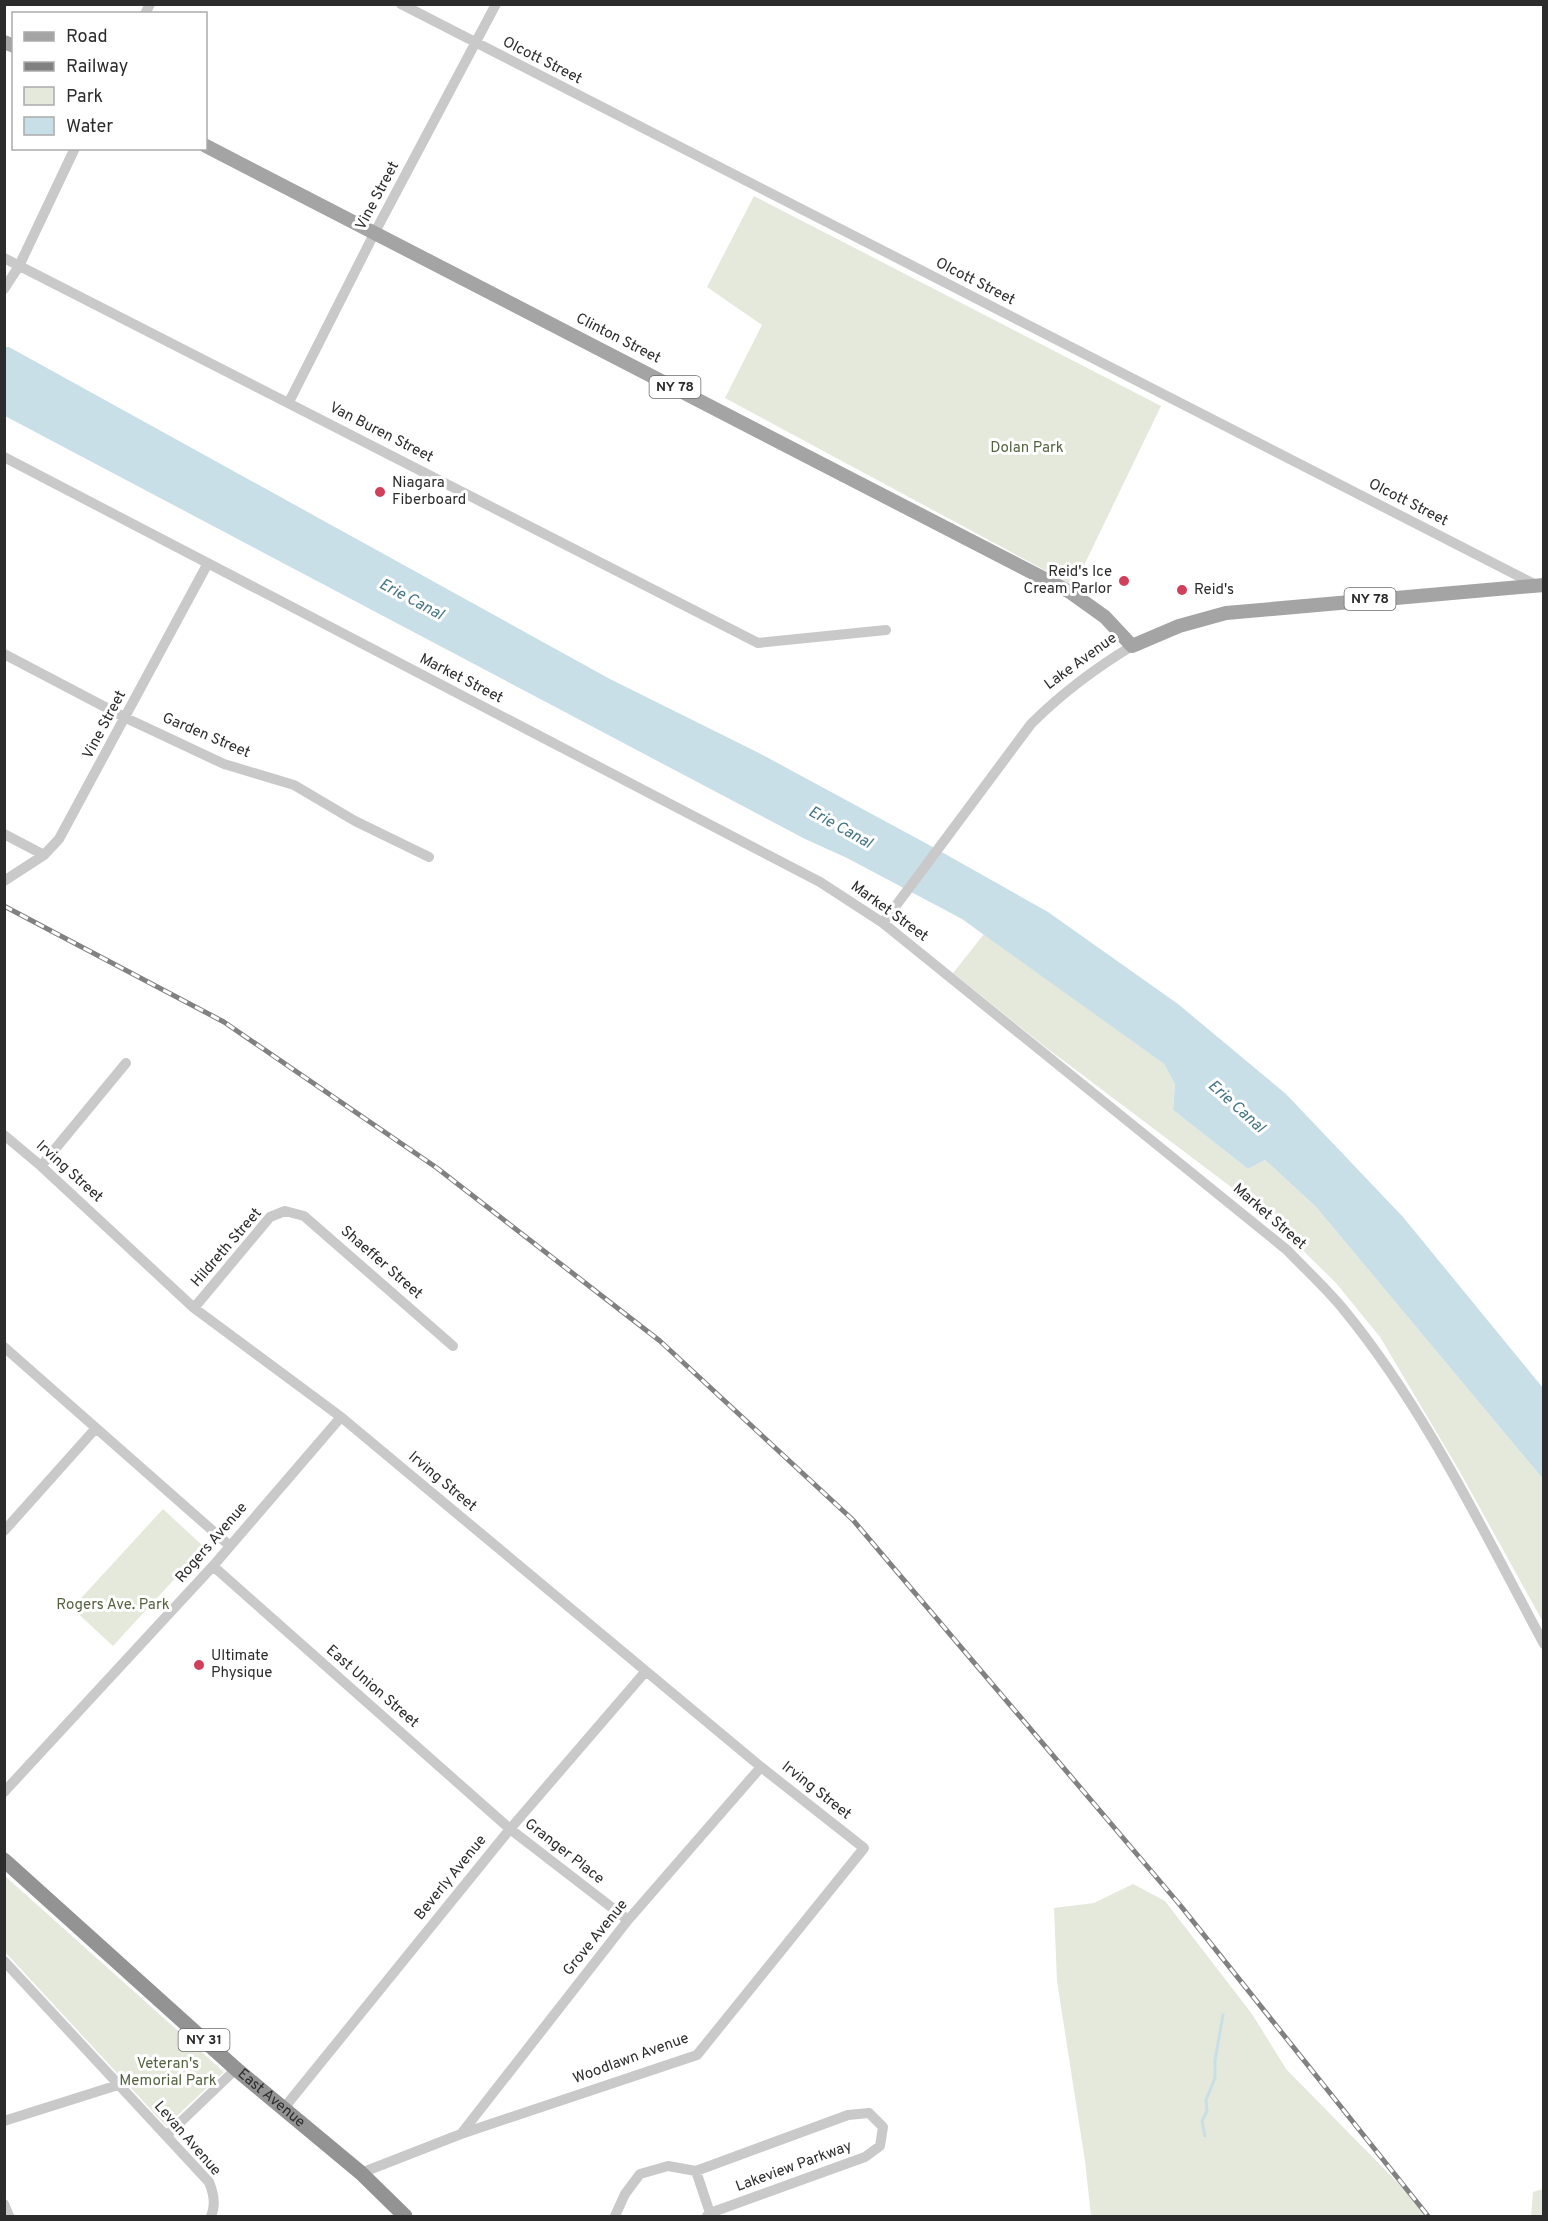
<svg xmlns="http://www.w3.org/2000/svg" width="1548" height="2221" font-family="Overpass,sans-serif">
<rect width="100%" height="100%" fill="#fff"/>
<!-- green -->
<path fill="#e4e9db" d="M754 196 1161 406 1074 586 725 398 762 325 707 287Z
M984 934 1164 1064 1175 1084 1173 1110 1248 1169 1265 1160 1316 1207 1543 1479V1622L1460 1472 1380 1337 1336 1283 1263 1211 1044 1046 953 973Z
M163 1509 204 1547 113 1646 72 1608Z
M5 1876 224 2072 166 2126 5 1952Z
M1133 1884 1165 1901 1252 2014 1286 2069 1401 2186 1426 2216H1091L1085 2161 1057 1981 1054 1908 1094 1903Z
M1543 2189V2216H1531L1533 2192Z"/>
<!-- water -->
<path fill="#c9dfe7" d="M4 347H9L610 679 759 753 931 846 1048 912 1178 1004 1286 1094 1403 1217 1543 1388V1479L1316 1207 1265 1160 1248 1169 1173 1110 1175 1084 1164 1064 962 919 847 858 805 839 5 416Z"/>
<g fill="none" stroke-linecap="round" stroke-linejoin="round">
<!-- stream -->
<path stroke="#c9dfe7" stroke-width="3" d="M1205 2136 1202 2121 1207 2111 1206 2100 1215 2078V2060L1223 2015"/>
<!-- minor -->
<path stroke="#c9c9c9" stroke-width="10" d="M401 4 1536 585
M145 14 150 4
M4 258 758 643 886 630
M4 289 19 266 75 148
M289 402 375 232 496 4
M4 457 820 882 883 923 1287 1250C1306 1270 1327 1289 1344 1310 1426 1410 1483 1531 1544 1644
M4 654 126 718 224 764 294 785 355 821 429 857
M4 834 44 855
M4 881 44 855 59 839 208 563
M883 923 1031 724C1062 693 1094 669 1132 646
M4 1135 41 1166 194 1308 341 1417 761 1767 864 1848 697 2055 461 2134 361 2173
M41 1166 126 1063
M194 1308 270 1217 285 1211 304 1216 453 1346
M4 1347 230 1546
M4 1531 96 1428
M213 1566 510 1829 628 1920
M4 1792 213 1566 341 1417
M4 1961 209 2182C214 2194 216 2205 211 2216
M284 2108 510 1829 646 1671
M4 2121 118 2085
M461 2134 628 1920 761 1767
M167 2135 236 2069
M696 2171 710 2213
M4 2204 9 2216
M615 2216 625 2194 640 2174 668 2166 696 2171 848 2115 869 2113 883 2127 880 2146 865 2157 710 2213 707 2216"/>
<!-- major -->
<path stroke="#a4a4a4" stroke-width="14" d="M4 42 14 46
M206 146 1070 592 1105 617 1132 646 1179 626 1226 613 1544 585"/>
<!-- highway -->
<path stroke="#939393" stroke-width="15" id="s1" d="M4 1860 236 2069 361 2173 405 2216"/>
<!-- rail casing -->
<g stroke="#818181" stroke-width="5">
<path id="rail" d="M4 906 224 1022 437 1168 660 1341 853 1520 1180 1905 1428 2216"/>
</g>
<!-- rail -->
<use href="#rail" stroke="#fff" stroke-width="3" stroke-dasharray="9" stroke-linecap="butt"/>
</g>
<!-- markers -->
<g fill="#d23f5b" stroke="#fff" stroke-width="2">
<circle cx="380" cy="492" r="6"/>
<circle cx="1124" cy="581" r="6"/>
<circle cx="1182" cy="590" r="6"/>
<circle cx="199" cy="1665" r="6"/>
</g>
<g text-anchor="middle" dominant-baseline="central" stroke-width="6" stroke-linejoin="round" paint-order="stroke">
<!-- shield labels -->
<g fill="#fff" stroke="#6b6b6b" stroke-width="1.5">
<rect x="649.5" y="376" width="51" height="22" rx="4.5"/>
<rect x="1344.5" y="588" width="51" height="22" rx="4.5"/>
<rect x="178.5" y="2029" width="51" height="22" rx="4.5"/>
</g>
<g font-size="14" font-weight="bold" fill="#2c2c2c">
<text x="675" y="387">NY 78</text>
<text x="1370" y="599">NY 78</text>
<text x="204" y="2040">NY 31</text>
</g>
<!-- street labels -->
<g font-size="15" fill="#2c2c2c" stroke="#fff">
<text transform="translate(542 61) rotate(27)">Olcott Street</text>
<text transform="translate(378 196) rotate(-62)">Vine Street</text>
<text transform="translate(975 282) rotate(27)">Olcott Street</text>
<text transform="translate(618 339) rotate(27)">Clinton Street</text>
<text transform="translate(381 433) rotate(27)">Van Buren Street</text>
<text transform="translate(1408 503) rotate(27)">Olcott Street</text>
<text transform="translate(1081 662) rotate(-36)">Lake Avenue</text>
<text transform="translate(461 679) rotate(27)">Market Street</text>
<text transform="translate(105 725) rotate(-62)">Vine Street</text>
<text transform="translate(206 736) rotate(23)">Garden Street</text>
<text transform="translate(889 912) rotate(36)">Market Street</text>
<text transform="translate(69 1172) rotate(42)">Irving Street</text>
<text transform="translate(1269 1217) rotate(41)">Market Street</text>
<text transform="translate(227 1248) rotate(-49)">Hildreth Street</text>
<text transform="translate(381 1263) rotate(41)">Shaeffer Street</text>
<text transform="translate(442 1482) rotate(40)">Irving Street</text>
<text transform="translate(212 1543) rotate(-49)">Rogers Avenue</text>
<text transform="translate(372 1687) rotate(41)">East Union Street</text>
<text transform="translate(816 1791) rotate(38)">Irving Street</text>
<text transform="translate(564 1852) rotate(38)">Granger Place</text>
<text transform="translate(451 1878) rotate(-51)">Beverly Avenue</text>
<text transform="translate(596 1938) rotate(-51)">Grove Avenue</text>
<text transform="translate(631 2059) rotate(-20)">Woodlawn Avenue</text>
<text stroke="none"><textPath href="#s1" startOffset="358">East Avenue</textPath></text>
<text transform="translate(187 2139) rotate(49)">Levan Avenue</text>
<text transform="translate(794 2167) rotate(-20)">Lakeview Parkway</text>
</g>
<!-- park labels -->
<g font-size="15" fill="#54633f" stroke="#fff">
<text x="1027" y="448">Dolan Park</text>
<text x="113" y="1605">Rogers Ave. Park</text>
<text x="168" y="2064">Veteran's<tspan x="168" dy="17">Memorial Park</tspan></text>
</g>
<!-- poi labels -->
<g font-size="15" fill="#2c2c2c" stroke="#fff" text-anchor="start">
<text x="392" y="483">Niagara<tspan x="392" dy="17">Fiberboard</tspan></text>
<text x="1112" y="572" text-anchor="end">Reid's Ice<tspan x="1112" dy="17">Cream Parlor</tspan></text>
<text x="1194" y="590">Reid's</text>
<text x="211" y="1656">Ultimate<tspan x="211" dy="17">Physique</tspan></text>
</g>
<!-- water labels -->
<g font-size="16" font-style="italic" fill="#437485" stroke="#fff">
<text transform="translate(411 600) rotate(28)">Erie Canal</text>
<text transform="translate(840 828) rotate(29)">Erie Canal</text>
<text transform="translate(1236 1107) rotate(42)">Erie Canal</text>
</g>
</g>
<!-- border -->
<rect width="1548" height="2221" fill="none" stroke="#2c2c2c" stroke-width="12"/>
<!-- legend -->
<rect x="12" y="12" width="195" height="138" fill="#ffffff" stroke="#ababab" stroke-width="1.5"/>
<rect x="24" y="32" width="30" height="9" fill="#a4a4a4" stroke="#ababab" stroke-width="1.5"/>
<text x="66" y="42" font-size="18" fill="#2c2c2c">Road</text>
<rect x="24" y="62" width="30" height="9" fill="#818181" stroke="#ababab" stroke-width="1.5"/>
<text x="66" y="72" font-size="18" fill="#2c2c2c">Railway</text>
<rect x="24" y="87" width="30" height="18" fill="#e4e9db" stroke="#ababab" stroke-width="1.5"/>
<text x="66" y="102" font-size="18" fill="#2c2c2c">Park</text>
<rect x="24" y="117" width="30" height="18" fill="#c9dfe7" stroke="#ababab" stroke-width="1.5"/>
<text x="66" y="132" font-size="18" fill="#2c2c2c">Water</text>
</svg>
